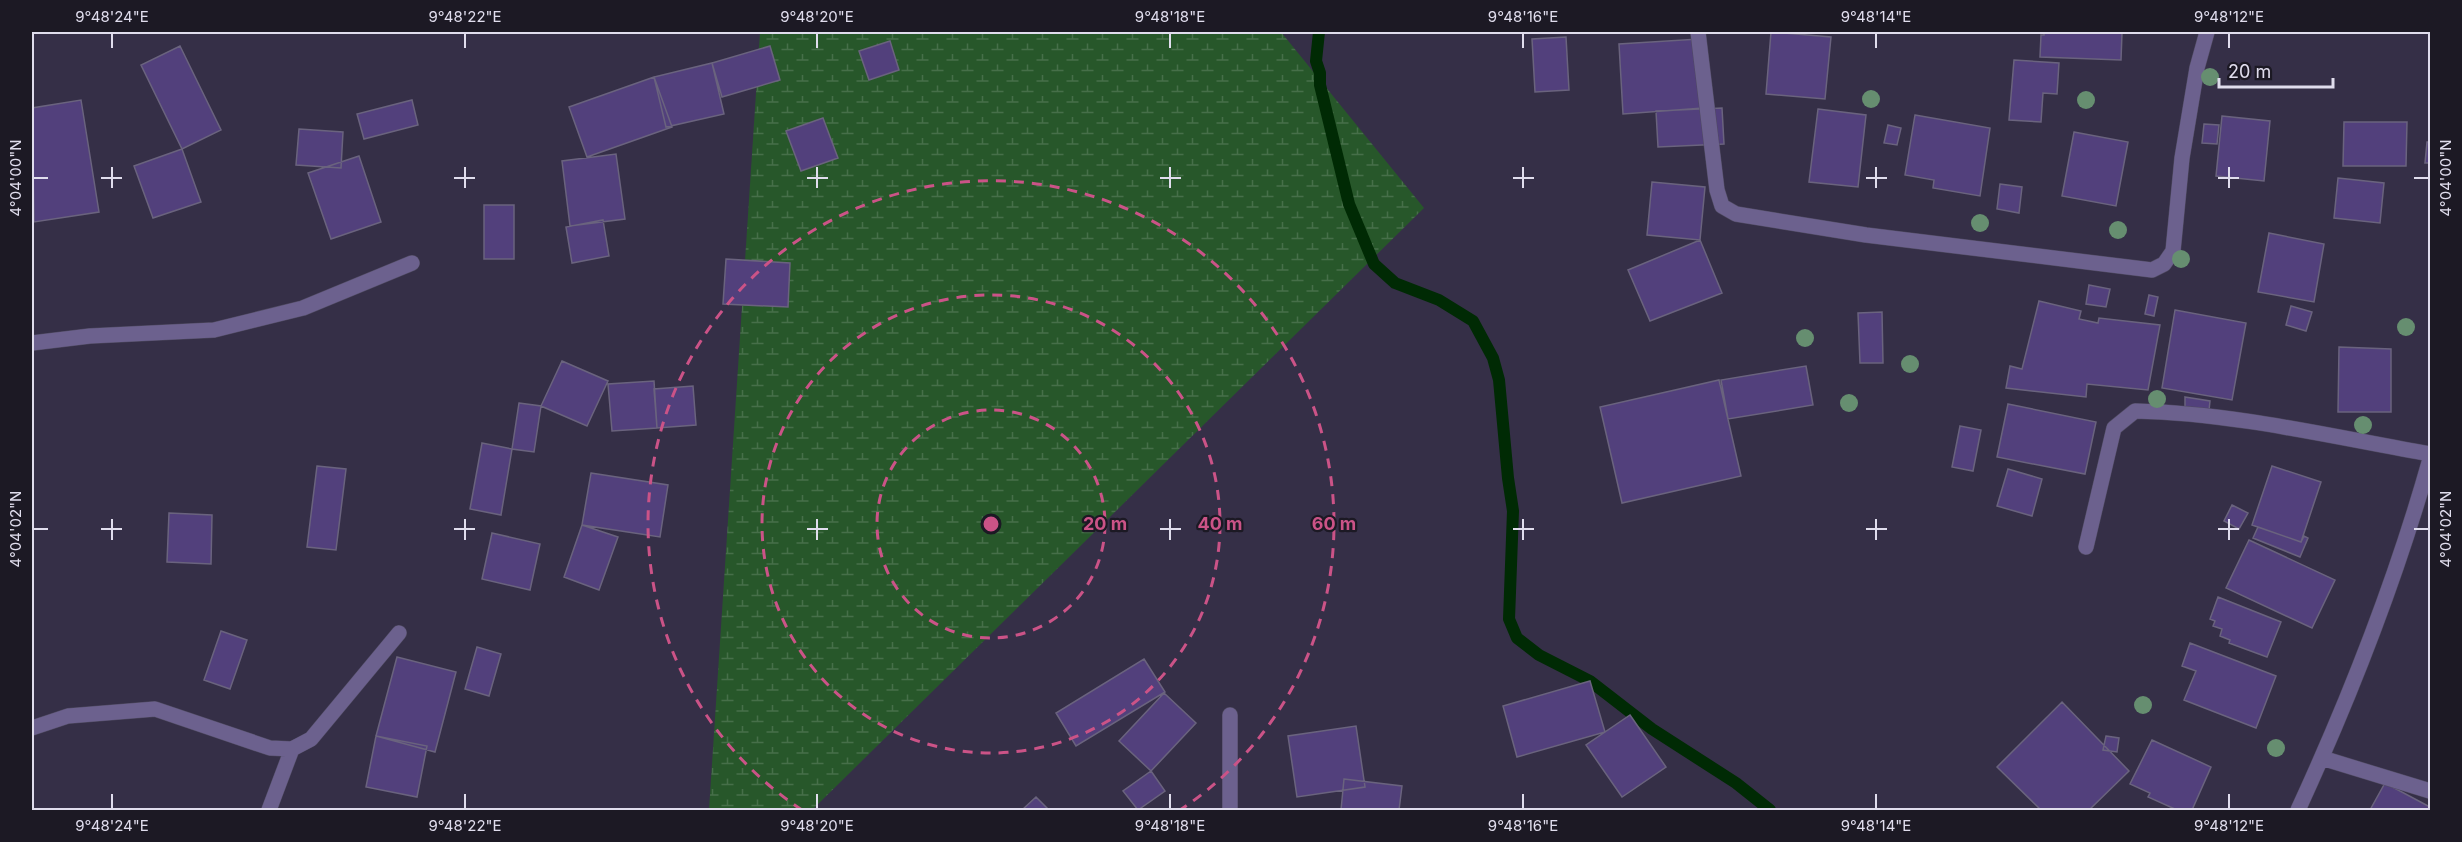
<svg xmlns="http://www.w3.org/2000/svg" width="2462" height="842" font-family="Inter,sans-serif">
<defs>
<pattern id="wetland-marsh" width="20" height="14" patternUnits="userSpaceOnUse" patternTransform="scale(1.5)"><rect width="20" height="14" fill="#27572a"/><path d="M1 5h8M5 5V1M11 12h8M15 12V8" fill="none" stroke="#466f49"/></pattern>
</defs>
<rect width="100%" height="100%" fill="#352f47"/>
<!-- wetland -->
<path fill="url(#wetland-marsh)" d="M760 32H1281L1424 208 812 810H709Z"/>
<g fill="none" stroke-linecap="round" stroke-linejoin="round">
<!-- stream -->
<path stroke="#002a04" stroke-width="12" d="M1319 32 1316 61 1320 73V85L1349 204 1374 264 1395 283 1439 300 1473 321 1493 358 1499 380 1508 478 1513 511 1509 619 1517 638 1539 655 1590 681 1652 729 1736 783 1770 810"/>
</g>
<!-- building -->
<path fill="#52407c" stroke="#6a637e" stroke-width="1.5" d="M1771 32 1831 37 1825 99 1766 94Z
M2044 32H2126L2122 33 2121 60 2040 57 2041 35H2044Z
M1566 37 1569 90 1535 92 1532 39Z
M1699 39 1703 108 1623 114 1619 44Z
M890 41 899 70 869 80 859 51Z
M180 46 221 130 182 149 141 65Z
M770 46 780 80 722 97 712 63Z
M2014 60 2059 63 2057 94 2043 93 2041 122 2009 120Z
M712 63 724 114 666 127 654 77Z
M654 77 672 127 587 157 569 107Z
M81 100 99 212 34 222 32 108Z
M412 100 418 125 364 139 357 114Z
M1722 108 1724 144 1658 147 1656 111Z
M1818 109 1866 115 1858 187 1809 182Z
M1915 115 1990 128 1980 196 1933 188 1934 180 1905 175Z
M2222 116 2270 121 2264 181 2216 176Z
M823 118 838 158 801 171 786 131Z
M2344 122H2407L2406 166H2343Z
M2204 124 2219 125 2217 144 2202 143Z
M1888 125 1901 128 1897 145 1884 143Z
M299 129 343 132 341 168 296 165Z
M2074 132 2128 142 2116 206 2062 196Z
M2427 142H2430V163H2425Z
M182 149 201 202 153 218 134 166Z
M616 154 625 219 570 226 562 161Z
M359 156 381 222 331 239 308 173Z
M2338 178 2384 183 2380 223 2334 218Z
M1652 182 1705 187 1700 240 1647 235Z
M2000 184 2022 187 2019 213 1997 209Z
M484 205H514V259H484Z
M603 220 609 256 572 263 566 227Z
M2269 233 2324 244 2314 302 2258 292Z
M1700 240 1722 293 1650 321 1628 270Z
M726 259 790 263 788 307 723 304Z
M2089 285 2110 289 2106 307 2086 304Z
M2149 295 2158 297 2154 316 2145 314Z
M2039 301 2081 311 2079 319 2098 323 2099 318 2160 325 2148 390 2087 384 2086 397 2006 388 2010 366 2022 369Z
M2291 306 2312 312 2306 331 2286 325Z
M2175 310 2246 323 2232 400 2162 388Z
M1882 312 1883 363H1860L1858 313Z
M2339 347 2391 349V412H2338Z
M562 361 608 381 587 426 541 406Z
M1806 366 1813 405 1728 419 1721 380Z
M1719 380 1741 476 1622 503 1600 407Z
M654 381 657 428 612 431 608 384Z
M693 386 696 425 657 428 654 389Z
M2185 397 2210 401 2208 420 2185 415Z
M519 403 541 406 534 452 512 449Z
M2008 404 2096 422 2085 474 1997 457Z
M1960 426 1981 430 1973 471 1952 467Z
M482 443 512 449 501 515 470 509Z
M317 466 346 469 336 550 307 547Z
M2272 466 2321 482 2301 542 2252 525Z
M2008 469 2042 479 2032 516 1997 506Z
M591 473 668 485 660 537 582 525Z
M2232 505 2248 513 2239 529 2224 521Z
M169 513 212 515 211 564 167 562Z
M582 525 618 537 599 590 564 577Z
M2258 527 2301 542 2304 536 2308 538 2300 557 2253 538Z
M492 533 540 544 530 590 482 579Z
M2249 540 2335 580 2312 628 2226 588Z
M2218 597 2281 622 2267 657 2229 643 2230 640 2220 636 2222 629 2213 626 2215 621 2210 619Z
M221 631 247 640 230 689 204 680Z
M2190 643 2276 676 2256 728 2184 700 2196 671 2182 666Z
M477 647 501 654 489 696 465 689Z
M397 657 456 672 435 752 376 736Z
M1144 659 1165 692 1076 746 1056 713Z
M1590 681 1605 732 1517 757 1503 706Z
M1164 693 1196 723 1151 771 1119 741Z
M2062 702 2129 771 2089 810H2041L1997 767Z
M1630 715 1666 767 1622 797 1586 745Z
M1356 726 1365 787 1297 797 1288 736Z
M376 736 427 746 417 797 366 787Z
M2106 736 2119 738 2117 752 2103 750Z
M2152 740 2211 767 2192 810H2177L2148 797 2150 793 2130 784Z
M1151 771 1165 791 1138 810 1123 791Z
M1344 779 1402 786 1399 810H1341Z
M2385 783 2430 807V810H2370Z
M1036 797 1049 810H1022Z"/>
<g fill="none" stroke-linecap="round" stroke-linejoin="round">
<!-- minor casing -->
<g stroke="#504b62" stroke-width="16">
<path id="minor" d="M1698 32 1717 190 1722 206 1736 214 1866 235 2152 270 2164 264 2173 251 2182 158 2197 68 2207 32
M32 343 90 336 214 330 303 308 412 263
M2086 547 2114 428 2135 411C2234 413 2333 437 2430 454
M1230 715V810
M32 728 68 716 155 709 270 748 292 749 311 739 399 633
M2322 758 2430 791
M269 810 292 749
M2298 810C2350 697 2396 580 2430 459"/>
</g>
<!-- minor -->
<use href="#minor" stroke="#6c618e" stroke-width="15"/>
</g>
<!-- trees -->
<g fill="#668e70">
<circle cx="2210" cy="77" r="9"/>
<circle cx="1871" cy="99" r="9"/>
<circle cx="2086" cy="100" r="9"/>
<circle cx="1980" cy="223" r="9"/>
<circle cx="2118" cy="230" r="9"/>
<circle cx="2181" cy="259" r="9"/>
<circle cx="2406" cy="327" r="9"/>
<circle cx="1805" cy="338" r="9"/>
<circle cx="1910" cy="364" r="9"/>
<circle cx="2157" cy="399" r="9"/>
<circle cx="1849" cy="403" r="9"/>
<circle cx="2363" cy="425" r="9"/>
<circle cx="2143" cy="705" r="9"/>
<circle cx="2276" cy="748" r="9"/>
</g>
<!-- ticks -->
<path fill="none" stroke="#e0dded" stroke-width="2" d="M112 33V48M465 33V48M817 33V48M1170 33V48M1523 33V48M1876 33V48M2229 33V48M112 167V188M465 167V188M817 167V188M1170 167V188M1523 167V188M1876 167V188M2229 167V188M33 178H48M101 178H122M454 178H475M807 178H828M1160 178H1181M1513 178H1534M1866 178H1887M2218 178H2239M2414 178H2429M112 519V540M465 519V540M817 519V540M1170 519V540M1523 519V540M1876 519V540M2229 519V540M33 529H48M101 529H122M454 529H475M807 529H828M1160 529H1181M1513 529H1534M1866 529H1887M2218 529H2239M2414 529H2429M112 794V809M465 794V809M817 794V809M1170 794V809M1523 794V809M1876 794V809M2229 794V809"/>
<!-- distance rings -->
<g fill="none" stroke="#cb5387" stroke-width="3" stroke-dasharray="10 8">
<circle cx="991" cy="524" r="114"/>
<circle cx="991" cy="524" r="229"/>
<path d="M802 810A343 343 0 1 1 1180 810"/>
</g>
<circle cx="991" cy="524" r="9" fill="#cb5387" stroke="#1c1924" stroke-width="3"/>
<g font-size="18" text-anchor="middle" font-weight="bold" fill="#cb5387" stroke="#1c1924" stroke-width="4.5" stroke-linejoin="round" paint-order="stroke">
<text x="1105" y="530">20 m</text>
<text x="1220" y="530">40 m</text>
<text x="1334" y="530">60 m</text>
</g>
<!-- border -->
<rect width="2462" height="842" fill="none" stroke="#1c1924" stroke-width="66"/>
<!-- scale -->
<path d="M2219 78v9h114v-9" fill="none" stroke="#e0dded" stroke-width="3"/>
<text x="2228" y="78" font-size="18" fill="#e0dded" stroke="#1c1924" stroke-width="4.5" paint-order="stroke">20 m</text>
<rect x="33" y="33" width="2396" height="776" fill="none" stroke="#e0dded" stroke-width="2"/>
<g font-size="15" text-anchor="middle" fill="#e0dded">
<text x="112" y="22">9°48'24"E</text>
<text x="465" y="22">9°48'22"E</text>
<text x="817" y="22">9°48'20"E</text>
<text x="1170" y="22">9°48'18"E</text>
<text x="1523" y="22">9°48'16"E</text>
<text x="1876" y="22">9°48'14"E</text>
<text x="2229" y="22">9°48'12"E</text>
<text transform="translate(2446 178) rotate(-90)" y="5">4°04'00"N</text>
<text transform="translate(16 178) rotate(-90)" y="5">4°04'00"N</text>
<text transform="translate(2446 529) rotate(-90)" y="5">4°04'02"N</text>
<text transform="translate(16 529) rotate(-90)" y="5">4°04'02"N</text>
<text x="112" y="831">9°48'24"E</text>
<text x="465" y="831">9°48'22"E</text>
<text x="817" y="831">9°48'20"E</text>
<text x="1170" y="831">9°48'18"E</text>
<text x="1523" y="831">9°48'16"E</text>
<text x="1876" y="831">9°48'14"E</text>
<text x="2229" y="831">9°48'12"E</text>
</g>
</svg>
